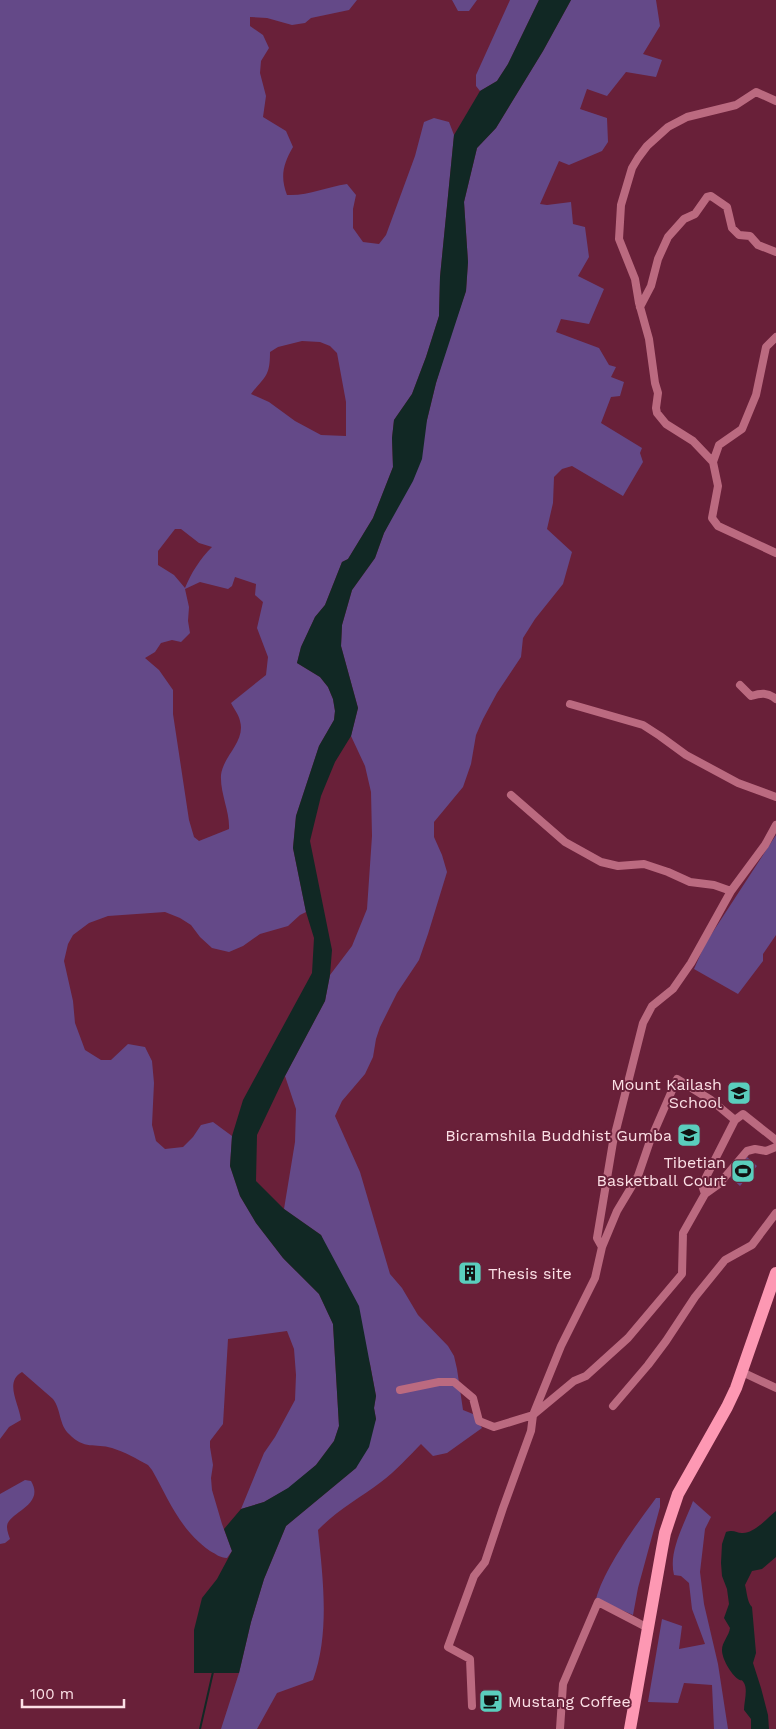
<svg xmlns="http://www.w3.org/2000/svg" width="776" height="1729" font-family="'Work Sans',sans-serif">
<rect width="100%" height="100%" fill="#692039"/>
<!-- green -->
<path fill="#644988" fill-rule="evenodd" d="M0 0H357L349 10 311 18 305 23 292 25 267 18 250 17V26L263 35 269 48 261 61 260 73 266 96 263 117 286 131 293 147C283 164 280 177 287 195 309 196 326 187 347 184L356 195 353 209V228L363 242 379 244 386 235 415 156 424 122 434 118 449 122 454 135 440 277 439 316 426 357 412 394 394 420 392 438 393 467 373 518 348 559 342 562 325 605 315 617 301 647 297 663 320 677 328 687 333 699 335 711 334 720 319 746 296 816 293 848 306 912 300 915 288 926 260 934 243 946 229 952 212 948 200 937 191 925 180 918 165 912 108 916 89 923 73 935 68 944 64 961 73 1001 75 1023 85 1050 101 1060H111L128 1044 145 1047 152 1061 154 1083 152 1125 156 1141 165 1149 183 1147 193 1137 201 1125 213 1122 232 1136 230 1166 240 1196 256 1223 283 1258 319 1294 333 1324 339 1426 334 1441 316 1465 289 1488 264 1502 241 1509 264 1453 275 1437 295 1400 296 1375 294 1349 287 1331 228 1339 223 1424 210 1441V1447L213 1465 211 1478 212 1490 222 1524 232 1551 227 1558C220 1558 216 1554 210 1551 180 1530 169 1500 152 1470L148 1465C137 1459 125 1452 112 1448 95 1443 84 1450 69 1434 59 1425 61 1409 53 1399L22 1372C4 1382 19 1403 21 1420L9 1427 0 1439ZM302 341 320 342 330 346 337 353 346 402V436L321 435 295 421 269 402 251 394C265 376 270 377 270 352L278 347ZM175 529H181L199 543 212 547C200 559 191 573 185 588L174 575 158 565V551ZM235 577 256 584 255 595 263 602 257 628 268 657 266 675 231 703C234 709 239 715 240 721 246 741 223 756 221 775 220 794 230 811 229 829L199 841 194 837 189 820 173 714V690L159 670 145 658 155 652 161 643 172 640 181 642 190 633 188 621 189 607 185 589 200 582 228 589 232 586Z
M452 0H477L469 11H458Z
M510 0H539L508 64 497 81 480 91 476 86V75Z
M571 0H656L660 26 643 54 662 60 656 77 626 72 607 96 587 89 580 109 607 118 608 142 602 151 569 165 559 161 540 204 547 205 571 202 573 224 585 227 589 257 578 276 604 289 589 324 561 319 556 332 599 348 609 365 616 367 611 377 624 382 620 396 611 397 601 423 642 448 640 453 643 462 623 496 572 466 562 469 554 477 553 503 547 529 572 552 563 584 535 619 523 638 521 657 497 693 483 719 476 735 471 764 463 787 434 822V837L442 855 447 872 428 934 419 960 397 993 380 1027 376 1039 373 1057 365 1074 342 1101 335 1116 360 1172 390 1274 402 1288 418 1315 448 1346 454 1356 457 1369 463 1410 473 1414 482 1428 447 1453 433 1456 421 1444C408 1457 396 1471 381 1482 360 1498 337 1510 318 1530 323 1579 330 1633 313 1680L277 1693 257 1729H221L239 1673 251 1622 264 1579 286 1526 356 1468 376 1419 374 1408 376 1396 370 1364 321 1235 284 1209 295 1142 296 1109 285 1076 325 1001 330 975 352 946 367 909 372 836 371 792 365 766 351 736 358 708 341 646 342 625 352 590 375 558 384 533 400 501 427 420 436 383 447 346 466 291 468 262 464 202 477 148 496 128 543 51Z
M776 835V935L763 954V961L738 994 694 969 705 944Z
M747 1157 757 1166 740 1186 730 1177Z
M25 1480 31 1481C46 1506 7 1512 7 1527 7 1531 9 1536 10 1539L5 1543 0 1544V1494Z
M656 1498H660V1507L638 1588 633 1615 596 1599C605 1567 636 1525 656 1498Z
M693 1501 711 1517 705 1529 700 1572 704 1604 718 1664 728 1729H714L712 1685 684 1683 678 1703 648 1702 662 1619 682 1626 679 1649 705 1644 692 1609 689 1583 681 1576 674 1575C668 1551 685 1523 693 1501Z"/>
<!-- water -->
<path fill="#112824" d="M539 0H571L543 51 496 128 477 148 464 202 468 262 466 291 436 383 427 420 422 459 413 481 384 533 375 558 352 590 342 625 341 646 358 708 351 736 335 762 321 796 310 841 332 950 330 975 325 1001 285 1076 257 1135 256 1181 284 1209 321 1235 359 1306 376 1396 374 1408 376 1419 369 1447 356 1468 286 1526 264 1579 251 1622 239 1673H194V1630L202 1598 217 1579 232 1551 224 1529 241 1509 264 1502 288 1488 316 1465 334 1441 339 1426 333 1324 319 1294 283 1258 256 1223 240 1196 230 1166 232 1136 243 1100 312 973 314 938 306 912 293 848 296 816 319 746 334 720 335 711 333 699 328 687 320 677 297 663 301 647 315 617 325 605 342 562 348 559 373 518 393 467 392 438 394 420 412 394 426 357 439 316 440 277 454 135 480 91 497 81 508 64Z
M776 1511V1557L762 1569 752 1571 745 1585C747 1592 747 1602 752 1607L756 1653 753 1663 761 1688 768 1715 769 1729H751V1719L744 1710C744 1702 748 1690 744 1683 741 1678 742 1682 738 1679 731 1674 722 1659 722 1650 722 1642 729 1636 730 1628L724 1618 729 1604 727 1589 722 1576 721 1563 722 1544 726 1532C734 1529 736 1533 742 1533 754 1534 768 1517 776 1511Z"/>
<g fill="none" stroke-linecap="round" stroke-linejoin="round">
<!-- stream -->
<path stroke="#112824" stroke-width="2" d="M200 1729 213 1672"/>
<!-- minor -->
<path stroke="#bb6a80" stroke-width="8" d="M776 101 756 92 736 105 687 117 668 127 647 146 638 158 632 168 621 205 619 239 635 279 639 303 649 339 655 383 658 393 656 408 657 413 666 424 693 441 713 462 718 486 712 518 718 526 776 553
M640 307 651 286 658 259 668 237 684 219 695 214 707 197 711 196 727 207 732 228 739 235 750 236 758 245 776 252
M713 462 719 445 742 429 756 395 766 347 776 337
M740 685 751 696C761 693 767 692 776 699
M570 704 643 725 660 736 686 755 738 783 776 797
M511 795 565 842 601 862 618 866 644 864 668 872 690 882 714 885 731 891
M705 1194 719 1184 747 1151 755 1149 766 1151 776 1147
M602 1247 617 1211 638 1176 650 1141 677 1079 711 1100 735 1120
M742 1372 776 1388
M400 1390 439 1382H454L473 1398 479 1421 494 1427 533 1415 574 1381 586 1376 628 1338 682 1274 683 1233 705 1194 702 1185 735 1120 743 1114 776 1140
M613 1406 648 1365 666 1341 695 1297 725 1260 752 1245 776 1213
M472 1706 470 1659 448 1647 474 1576 485 1562 503 1508 531 1431 533 1415 561 1346 595 1278 602 1247 597 1238 613 1142 643 1023 652 1006 673 989 691 963 731 891 765 845 776 825
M560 1729 563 1684 598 1602 648 1628"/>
<!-- highway -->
<path stroke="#fd98b3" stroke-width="12" d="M630 1729 662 1549 665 1533 678 1494 727 1407 736 1388 776 1273"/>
</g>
<!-- icons -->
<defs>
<g id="school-square" transform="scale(1.25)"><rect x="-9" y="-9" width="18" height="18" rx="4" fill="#5acebd" stroke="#692039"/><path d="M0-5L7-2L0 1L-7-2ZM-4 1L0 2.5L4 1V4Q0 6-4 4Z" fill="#111"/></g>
<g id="stadium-square" transform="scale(1.25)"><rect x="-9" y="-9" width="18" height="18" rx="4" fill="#5acebd" stroke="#692039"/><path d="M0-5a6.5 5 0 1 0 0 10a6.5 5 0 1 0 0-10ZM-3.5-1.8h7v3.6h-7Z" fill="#111"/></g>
<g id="building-square" transform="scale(1.25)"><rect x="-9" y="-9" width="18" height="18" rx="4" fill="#5acebd" stroke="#692039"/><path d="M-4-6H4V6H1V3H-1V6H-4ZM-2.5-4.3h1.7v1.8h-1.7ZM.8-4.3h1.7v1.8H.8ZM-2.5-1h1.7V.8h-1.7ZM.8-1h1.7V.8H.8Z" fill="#111"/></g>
<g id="cafe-square" transform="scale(1.25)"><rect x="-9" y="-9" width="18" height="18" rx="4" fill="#5acebd" stroke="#692039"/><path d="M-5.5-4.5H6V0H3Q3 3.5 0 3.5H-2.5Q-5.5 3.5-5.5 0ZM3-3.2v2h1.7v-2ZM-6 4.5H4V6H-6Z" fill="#111"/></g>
</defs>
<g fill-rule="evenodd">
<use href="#school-square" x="739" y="1093"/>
<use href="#school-square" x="689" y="1135"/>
<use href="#stadium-square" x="743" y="1171"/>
<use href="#building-square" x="470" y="1273"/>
<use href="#cafe-square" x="491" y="1701"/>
</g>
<g text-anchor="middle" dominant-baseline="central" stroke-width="4" stroke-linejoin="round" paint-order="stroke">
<!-- poi labels -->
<g font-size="16" fill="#fce0e6" stroke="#692039" text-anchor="end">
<text x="722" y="1084">Mount Kailash<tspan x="722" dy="18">School</tspan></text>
<text x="672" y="1135">Bicramshila Buddhist Gumba</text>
<text x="726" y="1162">Tibetian<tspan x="726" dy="18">Basketball Court</tspan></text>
<text x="488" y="1273" text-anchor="start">Thesis site</text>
<text x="508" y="1701" text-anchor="start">Mustang Coffee</text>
</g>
</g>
<!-- scale -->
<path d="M22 1699v8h102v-8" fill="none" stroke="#fce0e6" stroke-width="2.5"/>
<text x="30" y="1699" font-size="15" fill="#fce0e6" stroke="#692039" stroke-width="4" paint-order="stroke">100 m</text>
</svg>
